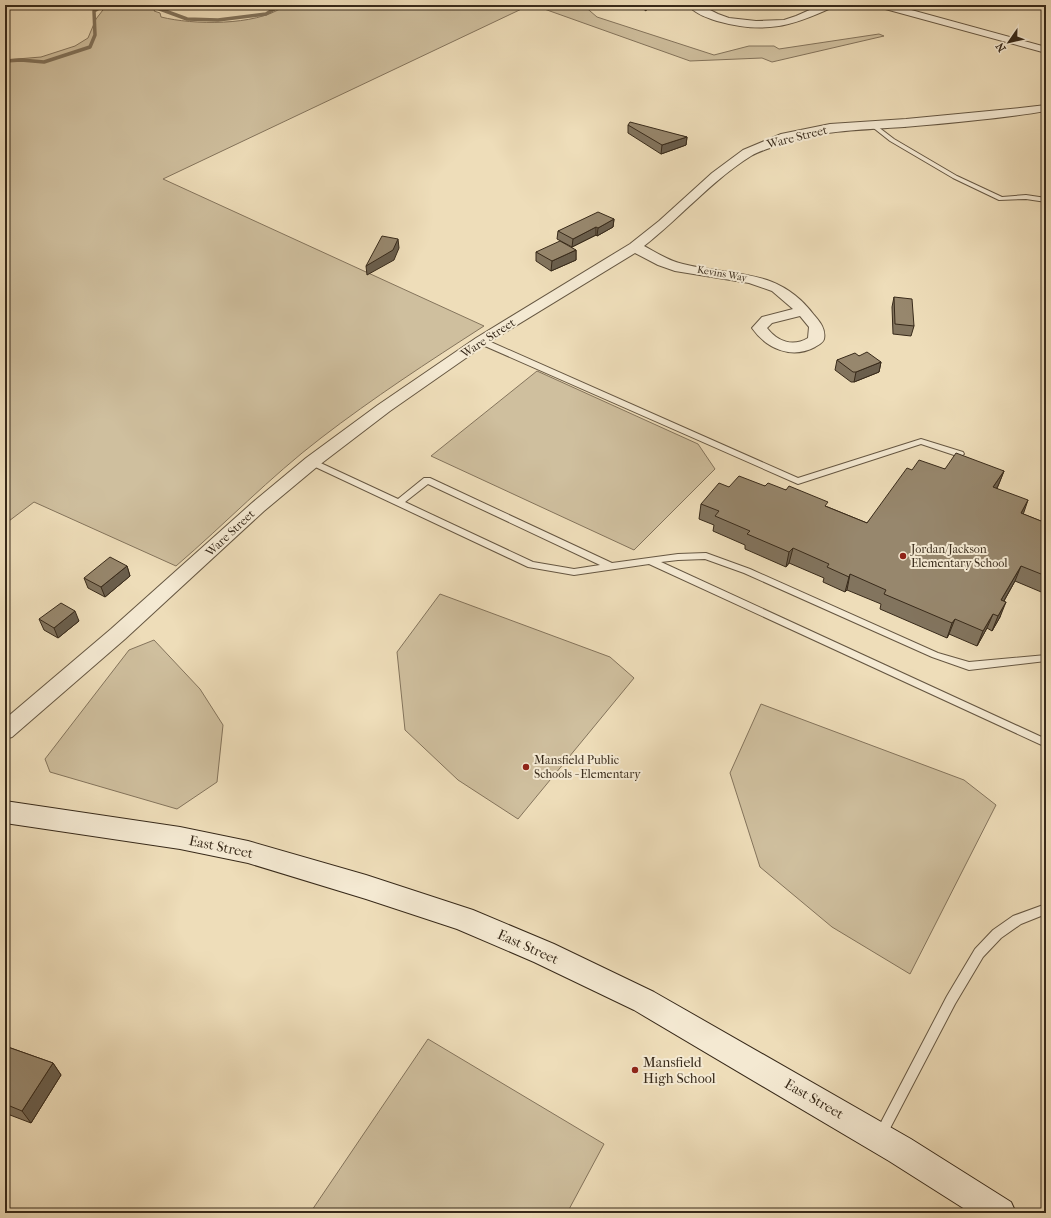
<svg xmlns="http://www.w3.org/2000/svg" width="1051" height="1218" font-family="'IM FELL French Canon',serif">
<rect width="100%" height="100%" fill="#eeddb9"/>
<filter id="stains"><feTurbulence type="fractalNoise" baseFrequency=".005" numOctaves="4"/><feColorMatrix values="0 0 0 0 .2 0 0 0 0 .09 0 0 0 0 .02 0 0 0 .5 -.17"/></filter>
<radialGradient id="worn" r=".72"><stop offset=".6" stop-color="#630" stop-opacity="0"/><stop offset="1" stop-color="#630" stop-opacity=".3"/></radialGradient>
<!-- green -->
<path fill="#cfbf9e" stroke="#84745c" d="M125 5 154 8 155 9 154 11 160 13 161 17C193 25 255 26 283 7L284 5H530L163 179 484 326C428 362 373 398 321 438 270 477 225 524 176 566L34 502 5 524V60L41 57 75 46 88 38 96 19 106 6 108 8Z
M533 5H583L597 17 714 55 749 46H774L779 49 879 34 884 36 772 62 762 58 690 61Z
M537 371 698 444 715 469 634 550 431 456Z
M440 594 610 657 634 678 518 819 458 780 405 730 397 652Z
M154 640 200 689 223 725 217 782 177 809 50 772 45 759 129 650Z
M761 704 964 780 996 805 910 974 832 927 760 867 730 773Z
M428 1039 604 1144 567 1213H310Z"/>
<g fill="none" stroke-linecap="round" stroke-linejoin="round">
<!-- stream -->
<path stroke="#807159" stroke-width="3.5" d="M149 5 187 19 218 20 266 14 276 8V5
M5 61 21 60 44 62 90 47 95 35 94 11 104 5H111"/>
<!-- lane casing -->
<g stroke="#665742" stroke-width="2">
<path id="lane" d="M873 123 894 139 957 176 1002 197 1026 195 1046 198V202L1026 199 999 200 953 178 890 141 871 126V124Z
M478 339H484L798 478 921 439 963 452 964 454 960 457 921 444 798 484 478 343Z
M312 459 398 499 424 478H430L612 563 678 554 706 553 750 569 938 653 969 662 1046 655V661L969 670 932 657 744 573 705 559 678 560 661 562 1046 739V747L649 564 574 575 528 567 309 464 308 462 309 460ZM428 484 600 565 574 569 533 562 405 502Z
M1046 904V914L1021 924 1001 938 983 957 955 1004 885 1138 881 1140 877 1138 875 1134 877 1130 947 996 975 949 993 930 1013 916Z"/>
</g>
<!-- street casing -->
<g stroke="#665742" stroke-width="2">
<path id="street" d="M688 5H700L718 14 729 18 756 21 784 20 796 16 821 5H834L833 7C790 27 764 34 717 21 707 18 694 13 688 5Z
M877 5H893L1046 47V53L878 7Z
M1046 105V111C999 119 951 123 904 127 859 130 813 130 770 148 764 150 756 153 751 156 711 181 680 218 644 246 657 253 669 261 683 264 734 277 778 267 814 315 820 322 826 329 824 339 823 343 818 345 815 347 791 360 766 348 752 328L762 317 793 309 772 291 749 283 675 271 658 265 635 253 486 344 390 411 318 466 264 511 125 639 12 737 5 739V719L111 629 252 503 306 458 378 405 476 338 630 244 659 221 712 173 743 150 781 134 830 124 906 119 1020 108ZM800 316 809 327 808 338C793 347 778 342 767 328L772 323Z"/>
</g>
<!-- secondary casing -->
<g stroke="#382a1a" stroke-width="2">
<path id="secondary" d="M5 801 180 827 248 841 366 875 473 910 554 944 654 992 911 1139 1011 1202 1016 1213H971L889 1161 634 1010 534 962 457 929 366 899 248 863 180 849 5 823Z"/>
</g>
<!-- lane -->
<use href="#lane" fill="#f4e9d2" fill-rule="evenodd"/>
<!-- street -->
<use href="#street" fill="#f4e9d2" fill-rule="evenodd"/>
<!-- secondary -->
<use href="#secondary" fill="#f4e9d2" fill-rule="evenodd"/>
</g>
<!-- wall -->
<path fill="#82745e" stroke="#382a1a" d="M638 5H648L646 11Z
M628 125 687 137 686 145 661 154 628 133Z
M614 219 613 227 597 236 596 235 572 247 557 239 558 231Z
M576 250V260L551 271 536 261V252Z
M894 297 914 326 911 336 893 334 892 307Z
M859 356 881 362 879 372 854 382H851L835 370 837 360Z
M945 469 1004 471 998 486 997 488 1023 514 1046 523V594L1015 581 1004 601 1000 617 992 631 987 628 977 646 949 634 947 638 880 609 881 604 847 590 845 592 823 582 824 578 789 563 786 567 745 549V545L713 531 714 525 699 519 701 504 729 487 765 486 786 490 867 523 912 470Z
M127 566 130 576 105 597 88 588 84 578Z
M39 619 79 621 58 638 44 630Z
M5 1046 53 1063 61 1075 31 1123 10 1115 5 1122Z"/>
<!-- shaded-wall -->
<path fill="#6a5e4c" stroke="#382a1a" d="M687 137 686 145 661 154 662 145Z
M614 219 613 227 597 236 598 228Z
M596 227V235L572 247 573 239Z
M398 239 399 248 394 260 367 275 366 266Z
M576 250V260L551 271 552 261Z
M881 362 879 372 854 382 856 372Z
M1004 471 998 486 988 502 993 487Z
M1028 500 1023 515 1021 513Z
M793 548 789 563 786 567 789 552Z
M127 566 130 576 105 597 101 587Z
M1021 566 1015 581 996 615 1001 600Z
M850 574 847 590 845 592 849 577Z
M1006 602 1000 617 992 631 998 616Z
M75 611 79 621 58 638 54 628Z
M993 614 987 628 977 646 983 631Z
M955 619 949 634 947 638 952 623Z
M5 665 9 674 5 678Z
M53 1063 61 1075 31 1123 22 1111Z
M5 1108 10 1115 5 1122Z"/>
<!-- building -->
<path fill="#97876d" stroke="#382a1a" d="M630 122 687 137 662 145 628 125Z
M598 212 614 219 598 228 596 227 573 239 558 231Z
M382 236 398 239 393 250 366 266Z
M560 241 576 250 552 261 536 252Z
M894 297 912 299 914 326 895 324Z
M867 352 881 362 856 372H853L837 360 855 353 859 356Z
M956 453 1004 471 993 487 1028 500 1021 513 1046 523V576L1021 566 1001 600 1006 602 998 616 993 614 983 631 955 619 952 623 884 594 886 590 850 574 849 577 827 567 829 564 793 548 789 552 747 534 750 531 715 516 719 511 701 504 719 483 729 487 739 476 765 486 768 483 786 490 789 486 828 502 825 506 867 523 907 468 912 470 919 460 945 469Z
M110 557 127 566 101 587 84 578Z
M61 603 75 611 54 628 39 619Z
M5 1046 53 1063 22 1111 5 1104Z"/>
<!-- markers -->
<g fill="#8f2418" stroke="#f4e9d2" stroke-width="1.5">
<circle cx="903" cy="556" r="4"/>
<circle cx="526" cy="767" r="4"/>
<circle cx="635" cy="1070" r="4"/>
</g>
<g text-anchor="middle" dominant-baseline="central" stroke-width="4" stroke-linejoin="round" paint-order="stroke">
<!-- far-street labels -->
<g font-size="10" fill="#382a1a" stroke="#f4e9d2">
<text transform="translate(722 274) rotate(10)">Kevins Way</text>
</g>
<!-- street labels -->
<g font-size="12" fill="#382a1a" stroke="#f4e9d2">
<text transform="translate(797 137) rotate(-14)">Ware Street</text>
<text transform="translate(488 338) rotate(-33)">Ware Street</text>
<text transform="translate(230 533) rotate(-43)">Ware Street</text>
</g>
<!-- poi labels -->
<g font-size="12" fill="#382a1a" stroke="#f4e9d2" text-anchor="start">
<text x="911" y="549">Jordan/Jackson<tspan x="911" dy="14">Elementary School</tspan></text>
<text x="534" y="760">Mansfield Public<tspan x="534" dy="14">Schools - Elementary</tspan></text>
</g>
<!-- near-street labels -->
<g font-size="14" fill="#382a1a" stroke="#f4e9d2">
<text transform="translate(221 847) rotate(12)">East Street</text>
<text transform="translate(528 947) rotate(24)">East Street</text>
<text transform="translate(814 1099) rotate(30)">East Street</text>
</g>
<!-- near-poi labels -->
<g font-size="14" fill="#382a1a" stroke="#f4e9d2" text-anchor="start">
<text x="643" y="1062">Mansfield<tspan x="643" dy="16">High School</tspan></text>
</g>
</g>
<!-- margin -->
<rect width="1051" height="1218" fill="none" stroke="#eeddb9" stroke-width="20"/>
<rect x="6" y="6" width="1039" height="1206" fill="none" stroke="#382a1a" stroke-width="2"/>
<rect x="10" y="10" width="1031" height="1198" fill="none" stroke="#382a1a"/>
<!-- north arrow -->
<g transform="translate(1009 42) rotate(236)" stroke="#f4e9d2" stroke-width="3" paint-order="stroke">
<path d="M0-3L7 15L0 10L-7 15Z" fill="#382a1a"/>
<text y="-6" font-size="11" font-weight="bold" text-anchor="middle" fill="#382a1a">N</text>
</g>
<rect width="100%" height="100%" filter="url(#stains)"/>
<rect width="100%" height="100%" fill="url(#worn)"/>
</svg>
